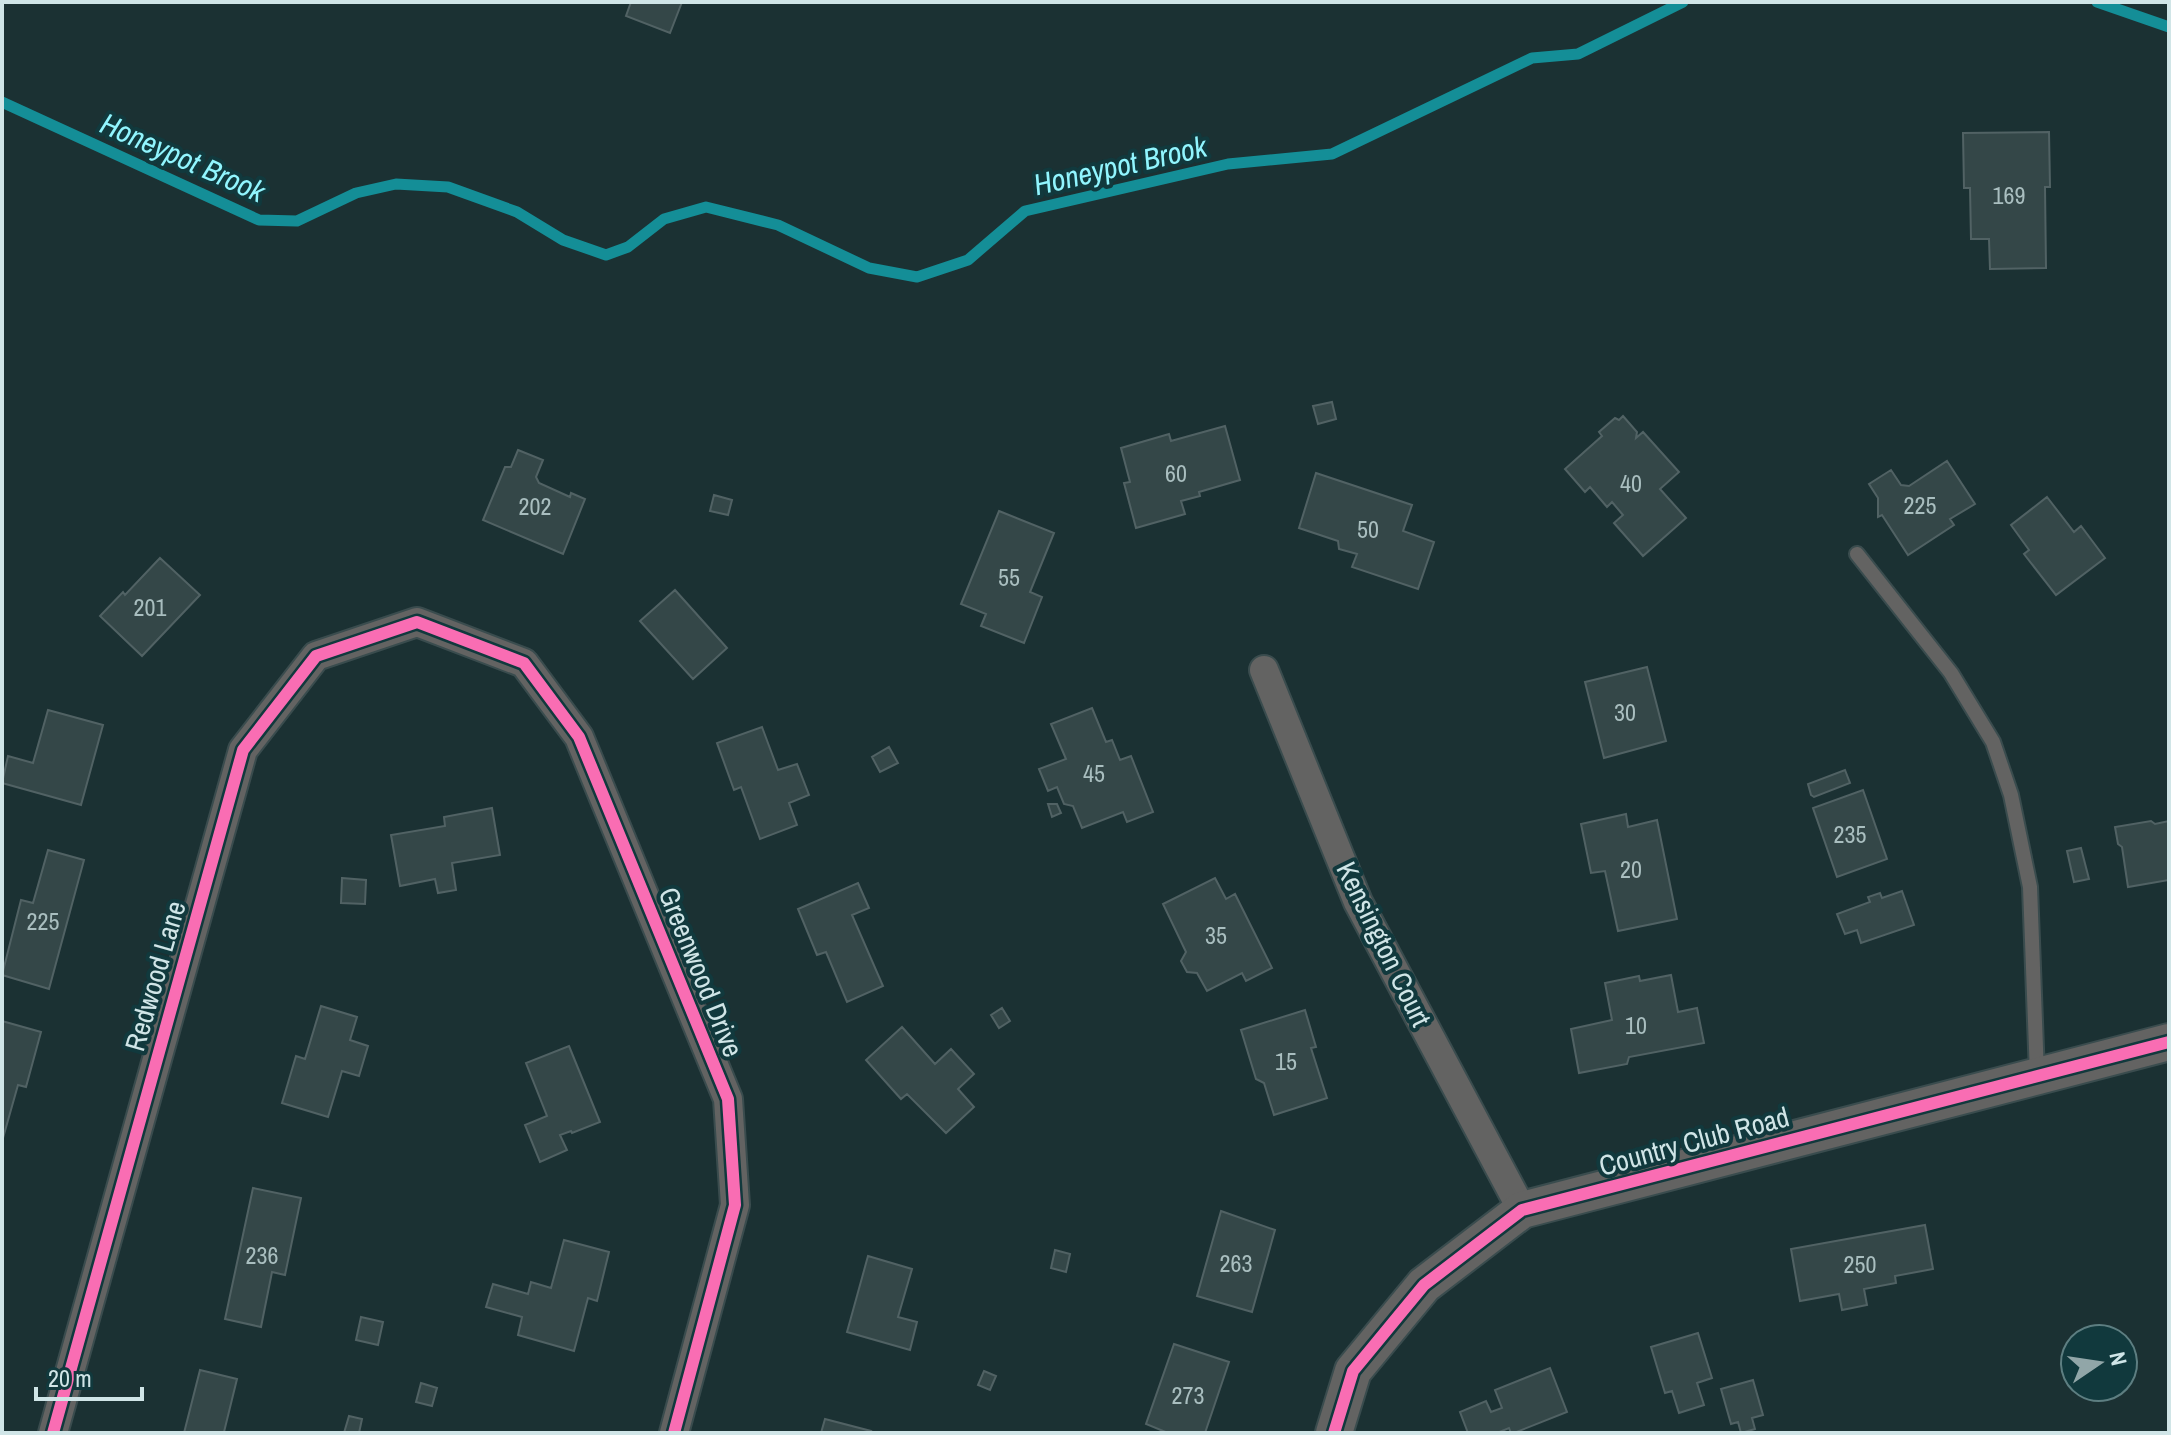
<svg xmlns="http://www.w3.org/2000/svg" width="2171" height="1435" font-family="'Archivo Narrow',sans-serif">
<rect width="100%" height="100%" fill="#1b3133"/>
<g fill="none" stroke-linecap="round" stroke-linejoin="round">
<!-- stream -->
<path stroke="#148e97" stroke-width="11" d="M2097 2 2169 27
M2 102 259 220 297 221 356 193 396 184 448 187 517 212 563 240 606 255 628 247 664 219 706 207 778 225 869 268 917 277 968 260 1025 211 1228 164 1332 154 1532 58 1578 54 1683 2"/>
</g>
<!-- building -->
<path fill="#344748" stroke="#516264" stroke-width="2" d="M631 2H682L670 33 626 16Z
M2049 132 2050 187H2045L2046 268 1990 269 1989 239H1971L1970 188H1964L1963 133Z
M1332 402 1336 419 1318 424 1313 406Z
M1623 416 1637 432 1636 438 1643 432 1679 472 1660 489 1686 518 1643 556 1614 523 1623 515 1612 502 1607 507 1590 487 1585 492 1565 469 1602 436 1599 432 1615 418 1619 420Z
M1225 426 1240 480 1199 492 1200 496 1181 501 1185 514 1136 528 1124 483 1130 482 1121 448 1169 434 1171 441Z
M518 450 543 460 536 477 539 483 570 497 571 493 585 499 563 554 483 520 505 467H511Z
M1947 461 1975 504 1950 519 1954 525 1908 555 1882 515 1878 517V498L1869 484 1891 470 1901 485 1909 486Z
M1316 473 1412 505 1403 531 1434 542 1418 589 1352 567 1357 554 1339 549 1338 541 1299 528Z
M714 495 732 500 728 515 710 511Z
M2047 497 2074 532 2081 526 2105 558 2056 595 2024 554 2029 550 2011 525Z
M999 511 1054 533 1030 592 1042 597 1024 643 981 626 986 614 961 604Z
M160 558 200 595 142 656 100 616 123 592 125 595Z
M675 590 727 648 693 679 640 621Z
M1647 667 1666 741 1604 758 1585 682Z
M1092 708 1106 742 1112 740 1120 760 1131 756 1153 812 1127 822 1123 812 1082 828 1073 806 1064 804 1057 787 1048 791 1039 769 1066 759 1051 724Z
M48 710 103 725 81 805 2 783 8 756 33 763Z
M762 727 778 770 797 764 809 795 789 803 797 825 760 839 741 787 734 790 717 743Z
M889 747 898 763 880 772 872 757Z
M1845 770 1850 783 1814 797 1811 795 1808 784Z
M1863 790 1887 859 1837 877 1813 808Z
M1048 804H1057L1061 813 1052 817Z
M492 808 500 855 452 863 456 890 438 893 435 879 400 886 391 835 445 826 444 817Z
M1626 814 1628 827 1657 820 1677 919 1618 931 1605 871 1591 873 1581 824Z
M2151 821 2155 824 2169 821V880L2128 887 2122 847 2118 844 2115 827Z
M2081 848 2089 879 2074 882 2067 851Z
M48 850 84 860 49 989 2 975 21 900 33 903Z
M342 878 366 880 365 904 341 903Z
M1215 878 1226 899 1235 894 1272 968 1246 981 1242 973 1207 991 1197 973 1187 972 1181 961 1186 952 1163 904Z
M858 883 869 908 852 915 883 986 847 1002 826 952 817 955 798 909Z
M1902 891 1914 925 1861 943 1857 930 1845 934 1837 914 1870 902 1868 897 1880 893 1882 898Z
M1671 975 1678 1012 1697 1008 1704 1043 1629 1057 1627 1064 1579 1073 1571 1029 1612 1020 1605 983 1639 976 1640 981Z
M321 1006 357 1017 350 1040 368 1046 359 1076 342 1071 328 1117 282 1103 296 1056 305 1059Z
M1002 1008 1010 1021 999 1028 991 1015Z
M1305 1010 1316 1047 1311 1048 1327 1098 1274 1115 1264 1083 1256 1079 1241 1030Z
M2 1021 41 1032 26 1087 18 1085 3 1138Z
M902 1027 935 1064 951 1049 974 1074 958 1089 974 1107 946 1133 907 1094 901 1099 866 1060Z
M569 1046 600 1122 572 1133 571 1131 560 1135 567 1150 540 1162 525 1125 547 1116 526 1063Z
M253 1188 301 1198 285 1275 272 1272 261 1327 225 1319Z
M1221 1211 1275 1230 1252 1312 1197 1296Z
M1925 1225 1933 1269 1895 1276 1896 1283 1864 1289 1867 1305 1842 1310 1839 1294 1800 1301 1791 1249Z
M564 1240 609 1252 597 1301 588 1298 574 1351 518 1335 522 1317 486 1307 493 1284 528 1294 531 1282 551 1288Z
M1055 1250 1070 1254 1066 1272 1051 1268Z
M868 1256 912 1269 898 1317 917 1322 910 1350 847 1332Z
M361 1317 383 1322 378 1345 356 1340Z
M1698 1333 1712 1378 1697 1383 1704 1405 1679 1413 1672 1391 1665 1393 1651 1347Z
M1174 1344 1229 1362 1205 1433H1168L1146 1424Z
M1550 1368 1567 1412 1514 1433H1511L1509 1428 1497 1433H1468L1460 1412 1486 1401 1491 1412 1502 1408 1495 1390Z
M200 1370 237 1379 224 1432 228 1433H184Z
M984 1371 996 1376 990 1390 978 1385Z
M1753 1380 1763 1415 1752 1418 1755 1429 1741 1433 1738 1422 1731 1424 1721 1389Z
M421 1383 437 1388 432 1406 416 1402Z
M349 1416 362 1419 359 1433H344Z
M825 1419 871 1431 870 1433H821Z"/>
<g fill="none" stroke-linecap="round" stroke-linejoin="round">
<!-- service casing -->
<g stroke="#3a4c4e" stroke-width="18">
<path id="service" d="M1857 554 1951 673 1993 742 2011 795 2030 887 2037 1075"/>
</g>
<!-- minor casing -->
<g stroke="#3a4c4e" stroke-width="32">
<path id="minor" d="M1264 670 1358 902 1522 1210
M53 1433 243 750 316 656 417 622 524 663 579 737 728 1099 735 1205 674 1433"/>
</g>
<!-- tertiary casing -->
<g stroke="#3a4c4e" stroke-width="40">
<path id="tertiary" d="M1334 1433 1353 1371 1424 1285 1522 1210 2169 1042"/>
</g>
<!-- service -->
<use href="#service" stroke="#636362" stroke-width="14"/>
<!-- minor -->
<use href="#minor" stroke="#636362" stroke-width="28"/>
<!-- tertiary -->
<use href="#tertiary" stroke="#636362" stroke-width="36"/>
<!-- cycleway casing -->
<g stroke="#11393d" stroke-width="17">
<path id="cycleway" d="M53 1433 243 750 316 656 417 622 524 663 579 737 728 1099 735 1205 674 1433
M1334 1433 1353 1371 1424 1285 1522 1210 2169 1042"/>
</g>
<!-- cycleway -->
<use href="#cycleway" stroke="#f96db3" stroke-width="12"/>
</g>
<g text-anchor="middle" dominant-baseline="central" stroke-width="8" stroke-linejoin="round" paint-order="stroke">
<!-- number labels -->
<g font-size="24" fill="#a9bebf">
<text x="2009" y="195">169</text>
<text x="1176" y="473">60</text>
<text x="1631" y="483">40</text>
<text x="1920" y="505">225</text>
<text x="535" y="506">202</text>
<text x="1368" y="529">50</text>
<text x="1009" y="577">55</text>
<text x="150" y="607">201</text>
<text x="1625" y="712">30</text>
<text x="1094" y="773">45</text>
<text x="1850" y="834">235</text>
<text x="1631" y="869">20</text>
<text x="43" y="921">225</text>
<text x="1216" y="935">35</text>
<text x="1636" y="1025">10</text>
<text x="1286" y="1061">15</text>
<text x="262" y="1255">236</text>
<text x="1236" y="1263">263</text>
<text x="1860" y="1264">250</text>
<text x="1188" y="1395">273</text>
</g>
<!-- street labels -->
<g font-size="28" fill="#d0e5e7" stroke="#11393d">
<text transform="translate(1384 944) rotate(64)">Kensington Court</text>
<text transform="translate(701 972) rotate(68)">Greenwood Drive</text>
<text transform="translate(155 976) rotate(-74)">Redwood Lane</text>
<text transform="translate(1694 1141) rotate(-15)">Country Club Road</text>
</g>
<!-- water labels -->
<g font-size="30" font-style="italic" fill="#91f5fe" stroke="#11393d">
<text transform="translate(183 157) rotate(24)">Honeypot Brook</text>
<text transform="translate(1120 165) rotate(-13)">Honeypot Brook</text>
</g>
</g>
<!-- border -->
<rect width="2171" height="1435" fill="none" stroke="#d0e5e7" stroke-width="8"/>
<!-- north arrow -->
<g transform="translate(2099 1363) rotate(77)"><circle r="38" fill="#11393d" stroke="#5d7e81" stroke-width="2"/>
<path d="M0-6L14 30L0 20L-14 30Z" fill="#91a6a8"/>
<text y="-12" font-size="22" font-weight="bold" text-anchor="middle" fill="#d0e5e7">N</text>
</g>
<!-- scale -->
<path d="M36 1387v12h106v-12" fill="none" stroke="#d0e5e7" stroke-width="4"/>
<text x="48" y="1387" font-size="24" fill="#d0e5e7" stroke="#11393d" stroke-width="6" paint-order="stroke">20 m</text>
</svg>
